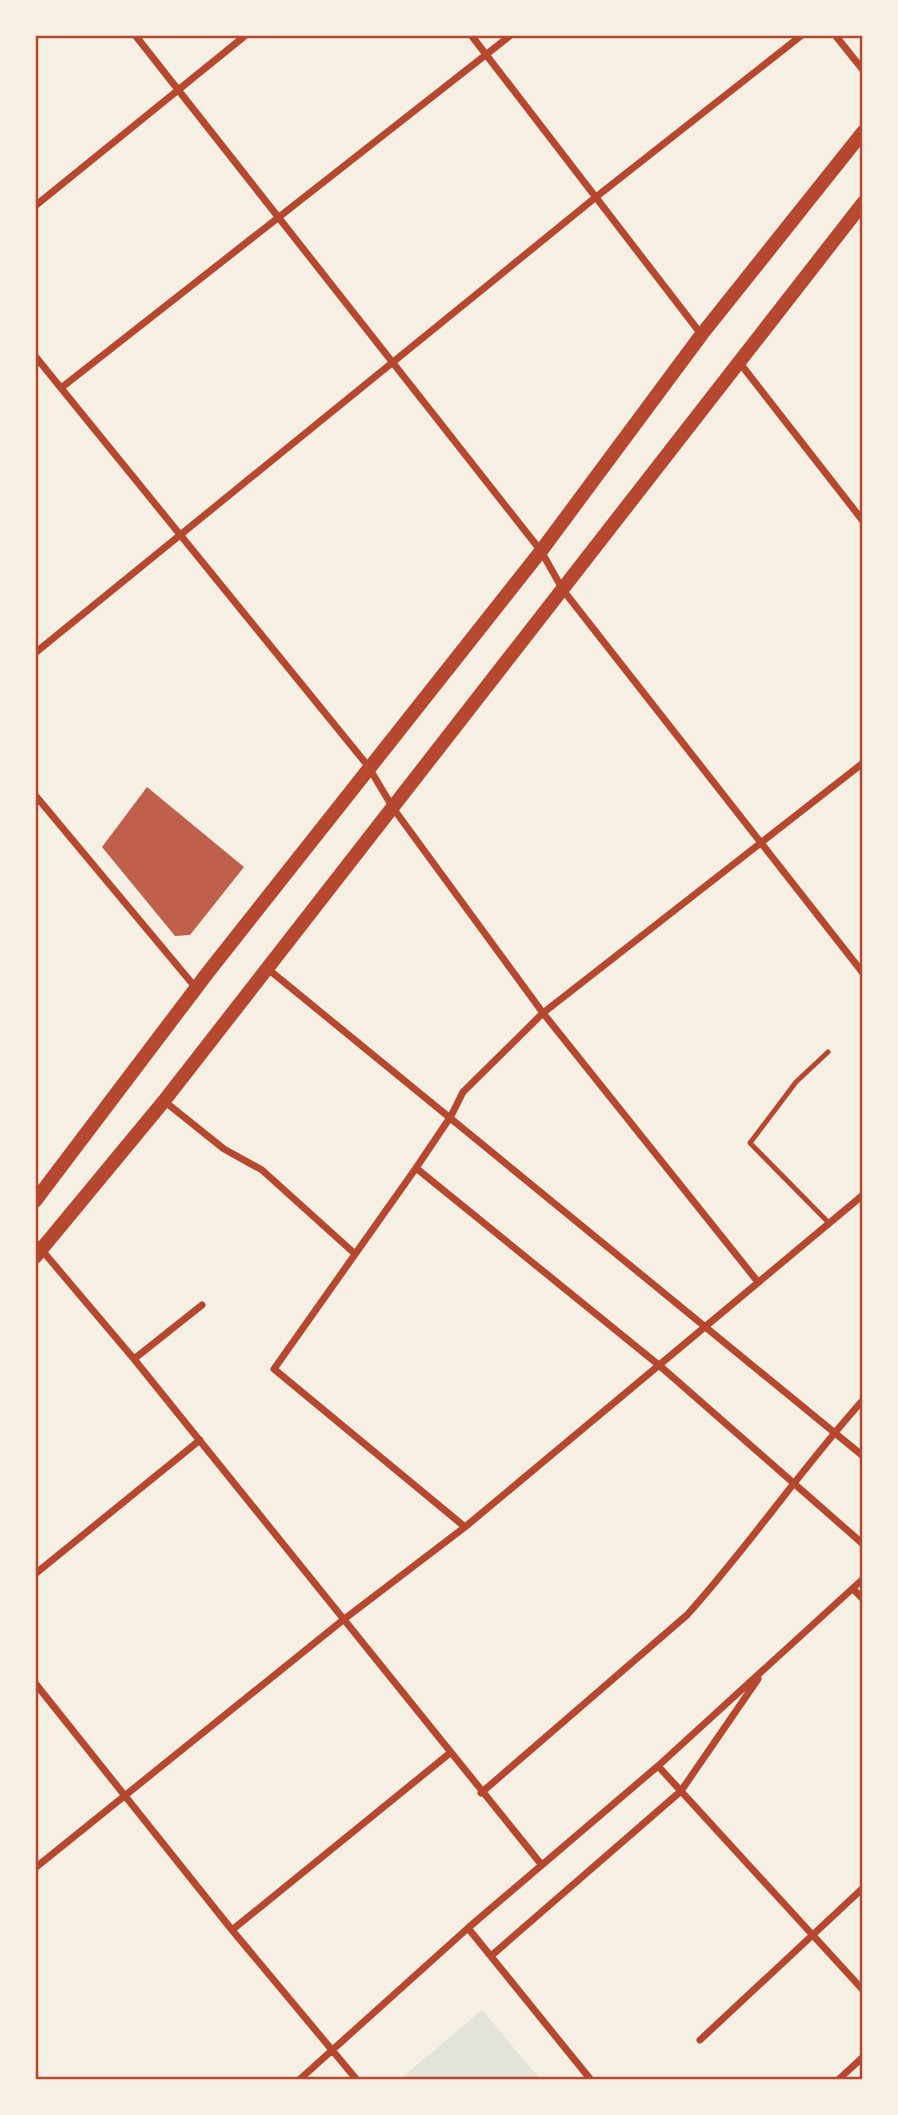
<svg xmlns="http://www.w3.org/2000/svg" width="898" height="2115" font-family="'Roboto Condensed',sans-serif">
<rect width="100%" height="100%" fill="#f6efe4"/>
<!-- green -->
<path fill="#e2e4dc" d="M482 2010 541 2080H399Z"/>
<!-- building -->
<path fill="#bf614a" d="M147 787 244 867 190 935 175 936 102 847Z"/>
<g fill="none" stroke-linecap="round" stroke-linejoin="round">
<!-- service -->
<path stroke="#b5482f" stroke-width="5" d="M828 1052 796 1082 750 1143 828 1222"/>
<!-- minor -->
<path stroke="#b5482f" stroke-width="7" d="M135 35 541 551 563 590 863 973
M471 35 701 334
M835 35 863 70
M35 206 246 35
M35 356 368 766 393 808 543 1013 758 1282
M739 362 863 521
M61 388 511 35
M35 653 596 197 802 35
M35 795 196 988
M268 969 863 1456
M164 1101 224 1149 262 1170 354 1253
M416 1168 660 1366 863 1544
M35 1242 134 1359 541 1864
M134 1359 202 1305
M465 1527 274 1369 416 1168 451 1116 463 1092 543 1013 863 763
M35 1574 200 1440
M853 1589 863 1599
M35 1683 232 1930 357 2080
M658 1766 863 1990
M481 1793 687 1615C749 1546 801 1469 863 1400
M35 1868 343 1620 465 1527 863 1195
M468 1928 591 2080
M232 1930 450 1753
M491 1956 681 1791 758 1679
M700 2040 863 1888
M299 2080 468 1928 658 1766 863 1579
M838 2080 863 2057"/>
<!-- secondary -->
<path stroke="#b5482f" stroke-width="14" d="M35 1201 209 971 541 551 702 334 863 132
M35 1257 164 1101 863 203"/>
</g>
<!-- border -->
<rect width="898" height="2115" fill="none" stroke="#f6efe4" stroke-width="74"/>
<rect x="37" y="37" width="824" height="2041" fill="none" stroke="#b5482f" stroke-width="2.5"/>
</svg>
